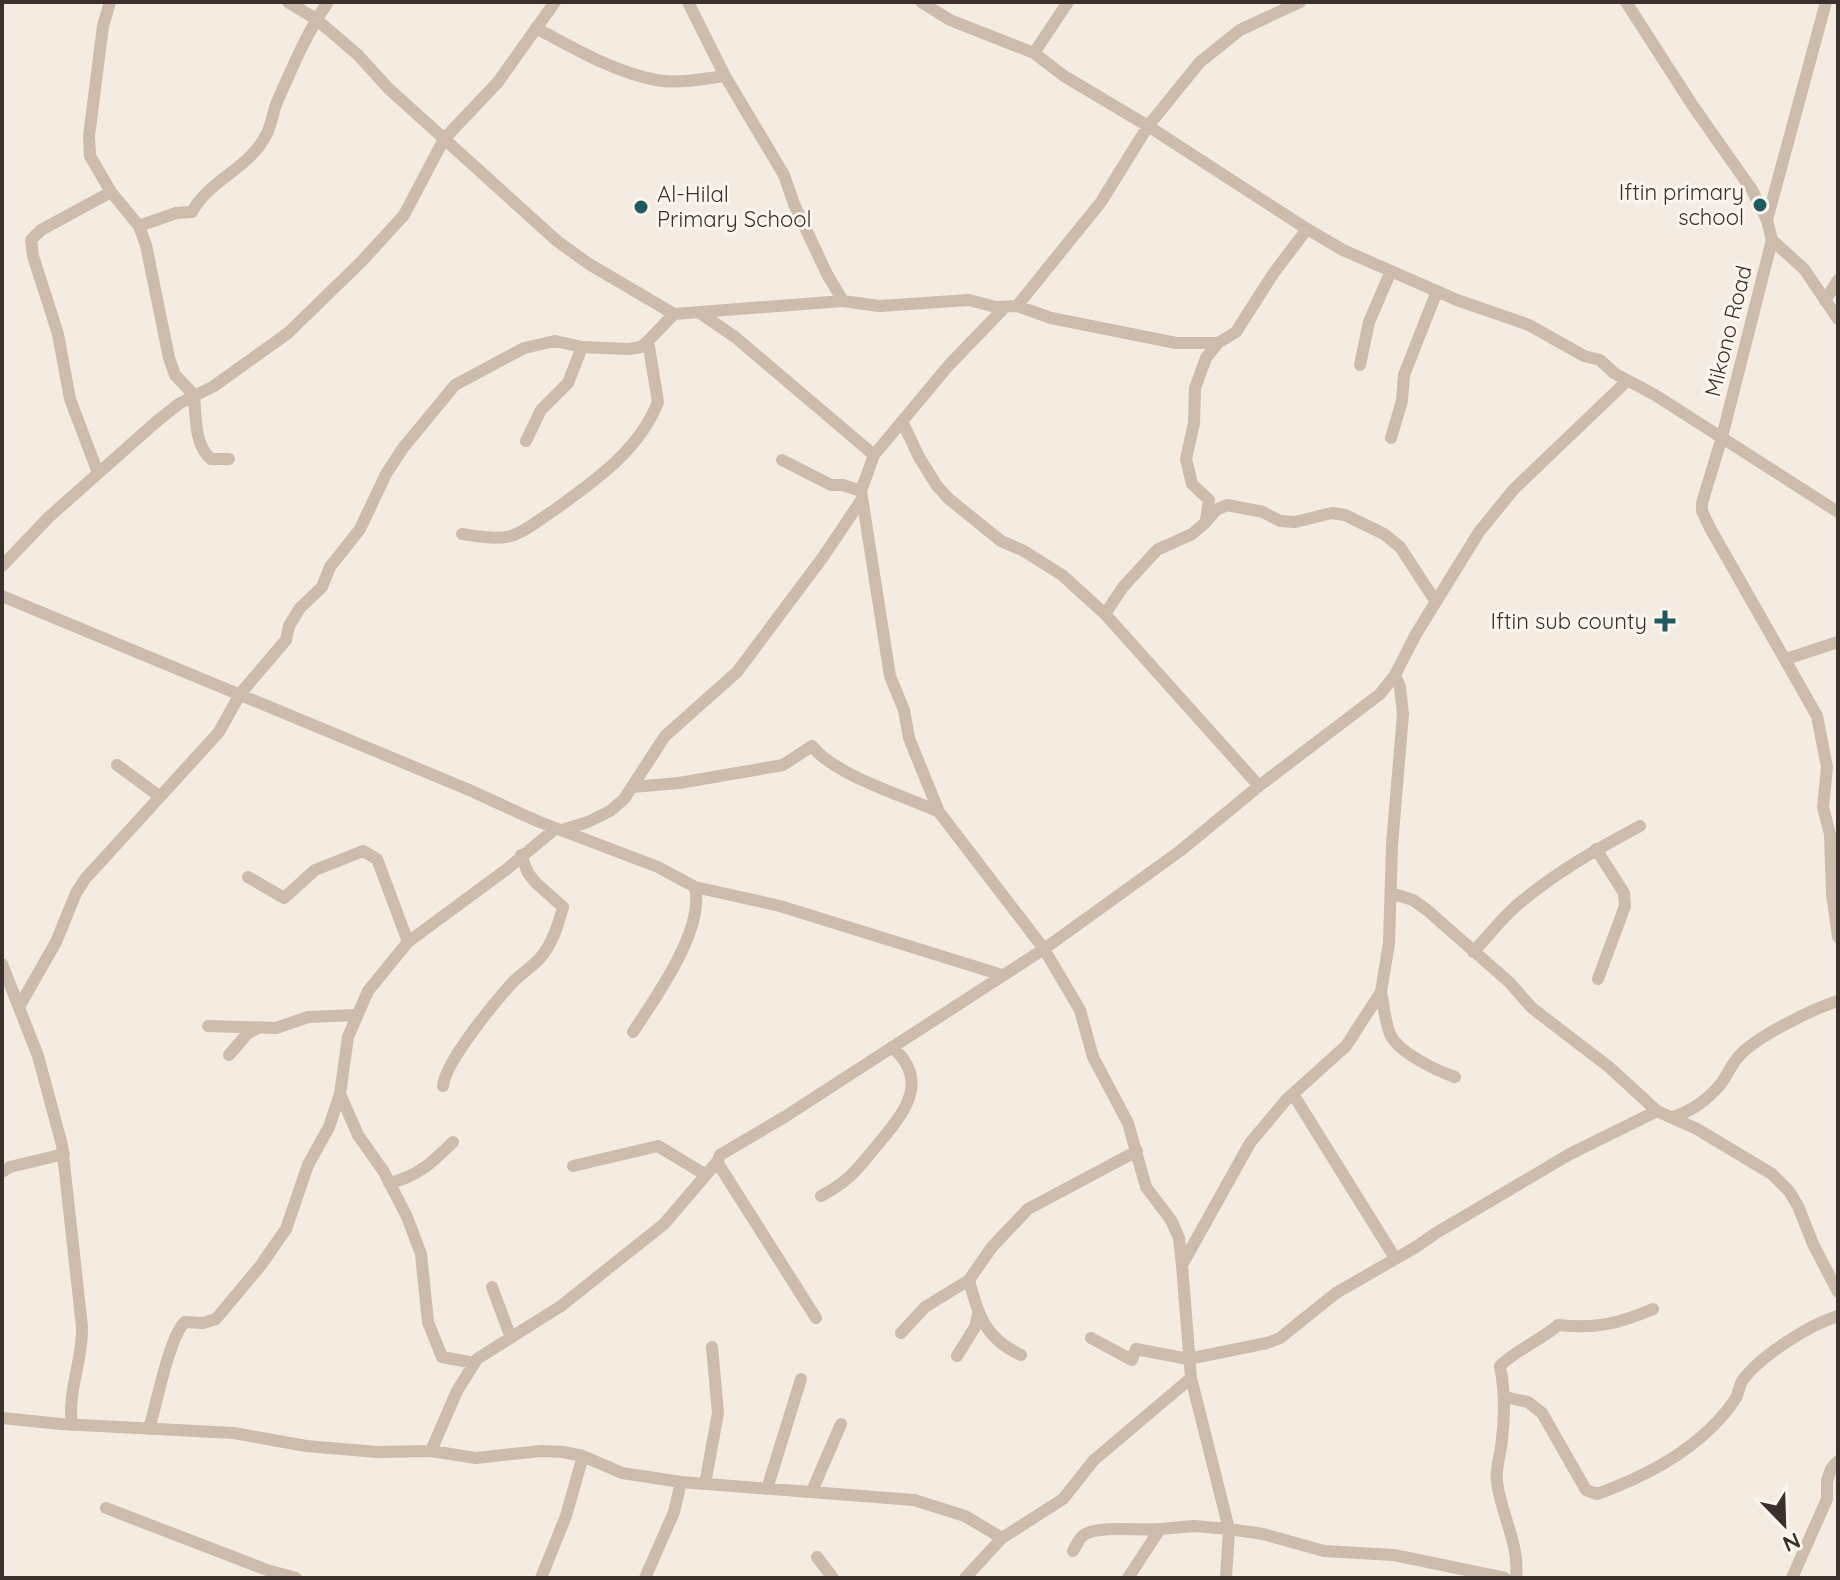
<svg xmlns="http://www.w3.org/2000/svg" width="1840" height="1580" font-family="Quicksand,sans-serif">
<rect width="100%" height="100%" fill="#f4ebe1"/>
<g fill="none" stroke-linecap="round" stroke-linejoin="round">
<!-- minor -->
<path stroke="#cdbbac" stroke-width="12" d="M110 2 103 26 89 136 90 156 111 192 139 226 146 245 169 358 175 375 194 395C196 416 194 445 211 459H229
M288 2 316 19 358 55 388 88 557 241 589 264 674 314 843 301 879 306 969 300 996 307 1017 306 1051 318 1176 343H1218L1236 332 1273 274 1307 229
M688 2 725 76 784 175 794 204 827 274 843 301
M921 2 950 20 1034 53 1064 76 1148 126 1307 229 1343 250 1457 300 1529 325 1584 356 1600 360 1614 373 1655 395 1838 512
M1626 2 1693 106 1752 190 1767 220
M1826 2 1767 220 1772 240 1722 437 1702 503V511L1710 528 1817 716 1827 767 1823 807 1830 834 1832 894 1838 937
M536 28C573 48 614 72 656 80 678 84 703 79 725 76
M1034 53 1068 2
M139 226 176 213 192 212C209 180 248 169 265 137 272 126 272 114 277 102 292 68 307 32 328 2
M1772 240 1804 269 1838 319
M1825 301 1838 280
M1017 306 1101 202 1148 126 1200 62 1240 30 1300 2
M1005 307 949 365 874 455 861 491 890 676 904 710 909 738 939 812 1044 949 1080 1010 1093 1057 1128 1123 1146 1187 1171 1220 1179 1238 1182 1265
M700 313 735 337 874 455
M1360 365 1369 322 1391 271
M903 423 919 457 937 486 949 499 1001 541 1024 551 1062 575 1105 614 1259 786
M1391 438 1402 401 1404 375 1437 291
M526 441 541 410 568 383 582 347
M782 460 831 485H843L861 491
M98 473 70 399 58 334 33 256 31 240 41 230 111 192
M1206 520 1209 500 1192 484 1186 459 1194 423 1195 388 1206 358 1218 343
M462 534C477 536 495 540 511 536 525 532 540 519 553 511 593 482 639 451 658 402L648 341 674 314
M2 566 49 517 156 422 180 403 214 386 288 333 362 261 404 215 444 139 498 82 555 2
M2 596 467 789 537 821 658 867 695 887 780 906 1002 975
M1105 614 1123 587 1157 550 1192 534 1205 523 1216 510 1227 505 1263 512 1280 521 1295 522 1332 513 1345 515 1384 534 1400 547 1436 602
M1786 659 1838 642
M117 765 159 796
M632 787 679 783 783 765 812 746C834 775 905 796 939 812
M562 830 588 822 610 811 624 799 665 736 737 672 823 557 862 499
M1596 849 1624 893 1625 906 1598 979
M248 877 284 898 315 870 363 851 377 859 408 942
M1391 893 1413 900 1427 910 1509 982 1532 1008 1609 1067 1657 1111 1697 1129 1772 1174 1789 1191 1798 1206 1813 1244 1838 1292
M1473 952C1488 937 1500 920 1516 906 1553 874 1597 849 1640 826
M2 964 38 1056 62 1145 82 1327C83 1361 67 1391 72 1425
M1381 992C1384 1006 1385 1024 1391 1036 1400 1053 1437 1071 1455 1077
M19 1007 56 942 76 893 85 879 219 732 240 694 286 640 289 626 300 608 322 587 330 567 360 529 386 474 403 448 455 385 524 348 555 341 582 347 629 349 641 347 648 341
M208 1026 276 1028 308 1017 357 1015
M633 1032C656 997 705 929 695 887
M229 1055 248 1033 258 1028
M443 1086C445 1062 495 1002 512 983 521 974 532 967 540 958 553 943 558 925 563 907L536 883 528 873 521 855
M1293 1094 1395 1258
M1673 1117C1692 1111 1706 1101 1719 1086 1727 1077 1731 1064 1740 1055 1758 1036 1812 1009 1838 1001
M573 1166 658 1146 706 1175
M2 1172 10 1167 64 1154
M389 1183C417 1177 433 1162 453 1142
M821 1196C851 1180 858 1168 879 1143 904 1113 931 1081 892 1047
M969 1280C978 1316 986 1339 1021 1355
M492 1287 511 1338
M816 1318 717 1162 720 1155 786 1116 1044 949 1180 851 1259 786 1380 694 1395 675 1416 634 1479 532 1514 489 1627 381
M901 1333 925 1307 969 1280 992 1247 1028 1209 1137 1151
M1091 1338 1132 1360 1136 1349 1188 1359 1267 1343 1280 1338 1336 1293 1416 1247 1436 1233 1570 1154 1657 1111
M957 1356 975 1327 978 1314
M474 1363 442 1357 428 1322 421 1254 407 1217 384 1172 358 1135 340 1094 348 1037 368 991 408 942 507 869 555 829
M1505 1397 1528 1402 1542 1413 1586 1490 1597 1494C1639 1479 1681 1458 1713 1426 1721 1418 1730 1407 1736 1398 1739 1392 1739 1386 1742 1381 1760 1356 1809 1325 1838 1316
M2 1418 61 1424 234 1433 306 1446 377 1452 431 1451 476 1458 541 1451 563 1452 583 1456 622 1473 681 1482 914 1500 965 1516 1002 1538
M149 1429C156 1406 170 1334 185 1322L203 1323 216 1319 261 1265 286 1229 308 1165 329 1127 340 1094
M431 1451 457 1391 477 1359 561 1306 664 1224 717 1162
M705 1484 718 1413 712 1347
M767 1489 801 1379
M812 1491 841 1424
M106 1508 267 1570 296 1578
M1073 1551C1076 1546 1079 1538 1084 1535 1096 1525 1141 1531 1160 1529
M817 1557 833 1578
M541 1578 566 1516 583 1456
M645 1578 674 1512 681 1482
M965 1578 1002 1538 1063 1499 1094 1460 1191 1378
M1128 1578 1160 1529 1194 1526 1229 1529 1263 1534 1324 1551 1394 1555 1505 1578
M1226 1578 1229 1529 1191 1378 1182 1265 1250 1143 1286 1100 1346 1046 1381 992 1389 943 1392 845 1403 714 1400 687 1395 675
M1516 1578C1520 1544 1501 1515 1497 1482 1495 1468 1501 1454 1502 1439 1505 1414 1505 1391 1500 1366 1517 1349 1540 1341 1558 1325 1596 1329 1618 1324 1653 1309
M1792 1578 1827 1499V1481L1831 1469 1838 1461"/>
</g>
<!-- markers -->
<g fill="#1f5a5e" stroke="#fbf5ee" stroke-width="3">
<circle cx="1760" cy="205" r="8"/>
<circle cx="641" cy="207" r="8"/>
<path d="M1661 609h8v8h8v8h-8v8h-8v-8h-8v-8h8z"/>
</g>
<g text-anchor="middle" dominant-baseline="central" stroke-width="6" stroke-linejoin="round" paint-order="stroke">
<!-- poi labels -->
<g font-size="22" fill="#3b302b" stroke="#fbf5ee" text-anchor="end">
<text x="1744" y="192">Iftin primary<tspan x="1744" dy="25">school</tspan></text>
<text x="657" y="194" text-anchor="start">Al-Hilal<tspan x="657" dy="25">Primary School</tspan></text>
<text x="1647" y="621">Iftin sub county</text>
</g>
<!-- street labels -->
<g font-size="22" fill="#3b302b" stroke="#fbf5ee">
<text transform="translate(1728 331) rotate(-76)">Mikono Road</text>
</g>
</g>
<!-- border -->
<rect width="1840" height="1580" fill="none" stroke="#3b302b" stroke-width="8"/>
<!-- north arrow -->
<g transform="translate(1784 1524) rotate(157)" stroke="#fbf5ee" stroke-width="6" paint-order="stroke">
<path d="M0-6L14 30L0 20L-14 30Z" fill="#3b302b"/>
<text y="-12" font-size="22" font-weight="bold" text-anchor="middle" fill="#3b302b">N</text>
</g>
</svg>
